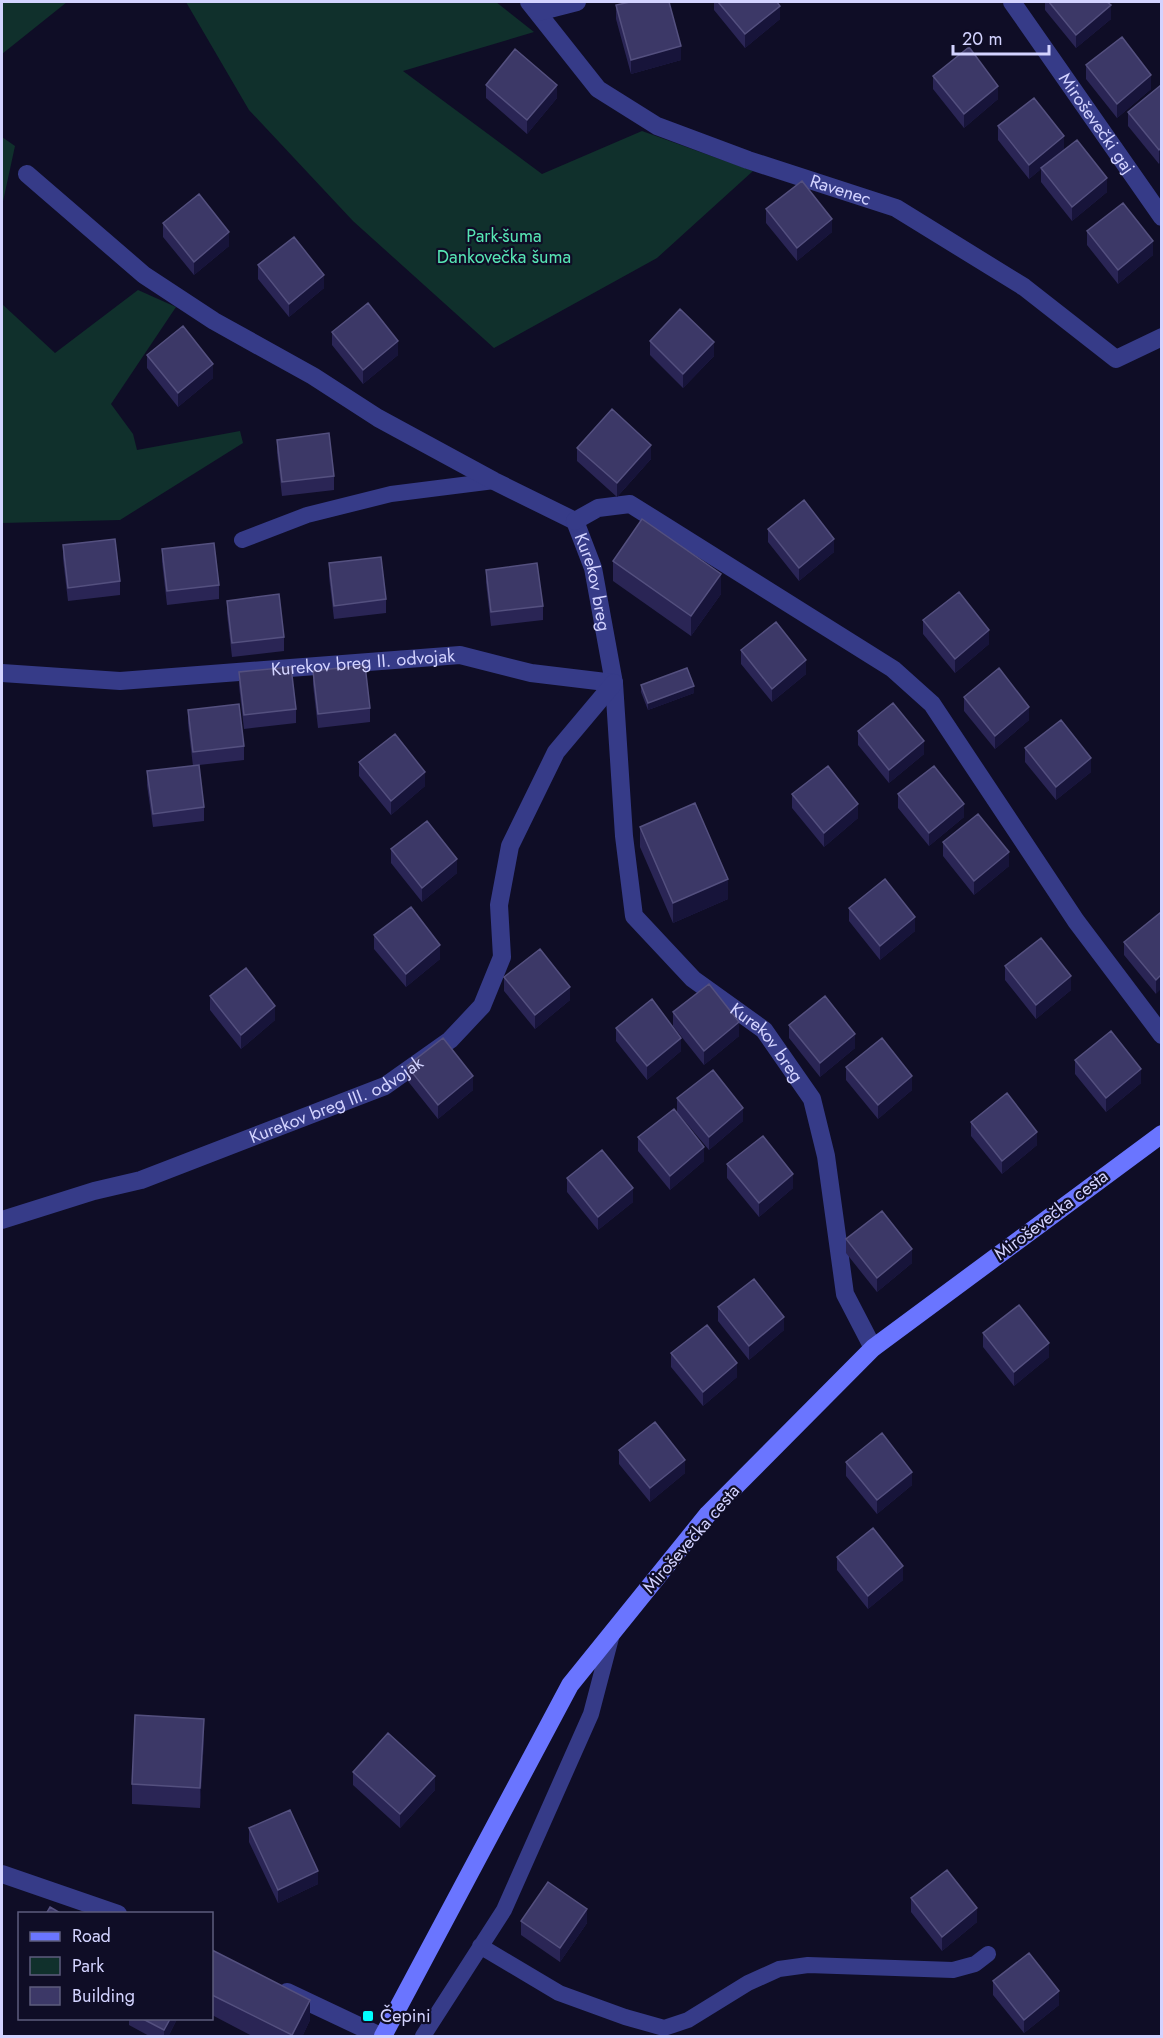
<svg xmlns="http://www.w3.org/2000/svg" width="1163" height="2038" font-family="Jost,sans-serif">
<rect width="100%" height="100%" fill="#0f0d26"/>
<!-- green -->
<path fill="#10302c" d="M2 2H67L2 54Z
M186 2H496L534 32 403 71 542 174 642 131 753 171 657 258 494 348 353 221 249 110Z
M2 137 15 146 2 206Z
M138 290 176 307 111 404 133 434 137 450 240 431 243 443 120 520 2 523V304L55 353Z"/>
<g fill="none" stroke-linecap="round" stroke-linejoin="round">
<!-- lane -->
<path stroke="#363b88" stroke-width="16" d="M242 540 307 515 391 494 494 481
M480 1946 559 1993 625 2017 664 2028 688 2020 748 1983 779 1969 808 1965 953 1970 975 1964 988 1954
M423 2036 504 1910 591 1714 612 1634"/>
<!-- street -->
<g stroke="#363b88" stroke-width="18">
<path id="s1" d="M529 2 598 89 657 126 748 160 896 208 1024 287 1116 359 1162 337"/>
<path id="s2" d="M1012 2 1162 217"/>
<path d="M538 12 577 2"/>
<path d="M27 174 144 275 214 321 313 376 378 418 494 481 575 521"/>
<path id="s3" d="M575 521 593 568 614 683 624 836 634 916 693 979 764 1030 812 1099 826 1156 845 1294 873 1348"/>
<path d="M575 521 598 508 630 504 893 669 932 704 1076 921 1162 1035"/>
<path id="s4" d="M2 673 120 681 460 655 531 673 614 683"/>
<path id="s5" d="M2 1220 94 1191 141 1180 385 1086 450 1040 482 1006 502 957 499 905 510 846 556 752 614 683"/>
<path d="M2 1874 118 1914"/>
<path d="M287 1992 380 2036"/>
</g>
<!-- secondary -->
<path stroke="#6a75ff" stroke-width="18" d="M383 2036 570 1685 708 1514 873 1348 1162 1134"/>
</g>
<!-- wall -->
<path fill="#2a2555" d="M714 2H777L780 19 745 48 714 10Z
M1045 2H1107L1111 19 1076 48 1045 10Z
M616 5 681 60 631 74 616 19Z
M1086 65 1151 89 1117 118 1086 79Z
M933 76 998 99 964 128 933 89Z
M486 85 557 98 527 134 486 98Z
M1161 85 1159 164 1128 126V112Z
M998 126 1064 150 1107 192 1072 221 1041 182V169L1029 179 998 140Z
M766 209 832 232 797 261 766 223Z
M163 223 229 246 194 275 163 237Z
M1087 231 1153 255 1118 284 1087 245Z
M258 265 324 288 289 317 258 279Z
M332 332 398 355 363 384 332 345Z
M650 341 714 356 683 388 650 355Z
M147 355 213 378 178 407 147 368Z
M277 440 334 476V490L282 496 277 453Z
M577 448 651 459 617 497 577 461Z
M768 529 834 552 799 581 768 542Z
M63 545 120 581V595L68 601 63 559Z
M162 549 219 585V599L167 605 162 562Z
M613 561 721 594 691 636 613 581Z
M329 563 386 599V613L334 619 329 577Z
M486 570 543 606V620L491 626 486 583Z
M227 601 284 637V651L232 657 227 614Z
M923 620 989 644 955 673 923 634Z
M741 650 806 674 772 702 741 664Z
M313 671 370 708V722L318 728 313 685Z
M239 672 296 709V723L244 729 239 686Z
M641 685 694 693 648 710 641 692Z
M964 697 1029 720 995 749 964 711Z
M188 710 244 746V760L199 765 204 807V821L153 827 147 785V771L193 766 188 724Z
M858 731 924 754 889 783 858 745Z
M1025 748 1091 772 1056 800 1025 762Z
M359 762 425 786 391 815 359 776Z
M792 794 858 818 824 847 792 808Z
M898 794 964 817 929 846 898 808Z
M640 827 728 899 673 923 640 847Z
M943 842 1009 866 974 895 943 856Z
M391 849 457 873 422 902 391 863Z
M849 908 915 931 880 960 849 921Z
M1161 915 1156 994 1124 955V942Z
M374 935 440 959 406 987 374 949Z
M1005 966 1071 990 1036 1019 1005 980Z
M504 977 570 1000 535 1029 504 991Z
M210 996 275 1020 241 1049 210 1010Z
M673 1012 739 1036 704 1065 673 1026Z
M789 1025 855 1048 820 1077 789 1038Z
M616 1028 681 1051 647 1080 616 1041Z
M1075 1060 1141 1083 1106 1112 1075 1074Z
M407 1066 473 1090 438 1119 407 1080Z
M846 1067 912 1090 878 1119 846 1080Z
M677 1098 743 1121 709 1150 677 1112Z
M971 1122 1037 1145 1002 1174 971 1136Z
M638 1137 704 1161 670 1190 638 1151Z
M727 1164 793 1188 759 1217 727 1178Z
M567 1178 633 1202 598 1230 567 1192Z
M846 1239 912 1263 877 1292 846 1253Z
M718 1307 784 1330 749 1360 718 1321Z
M983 1333 1049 1357 1014 1386 983 1347Z
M671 1353 737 1377 703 1406 671 1367Z
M619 1450 685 1473 650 1502 619 1464Z
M846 1462 912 1485 877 1514 846 1476Z
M837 1557 903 1580 868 1609 837 1570Z
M204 1739 200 1808 132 1804V1784Z
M353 1772 435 1790 400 1828 353 1785Z
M249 1828 318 1884 278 1903 249 1842Z
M911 1898 977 1922 942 1951 911 1912Z
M521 1921 587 1923 560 1962 521 1935Z
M212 1950 310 2020 302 2037H254L212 2015Z
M993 1981 1059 2005 1024 2033 993 1995Z
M129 2019H177L168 2037H151L129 2025Z"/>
<!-- shaded-wall -->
<path fill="#17143a" d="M1111 5V19L1076 48V35Z
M780 6V19L745 48V34Z
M681 46V60L631 74V60Z
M1151 75V89L1117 118V104Z
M557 85V98L527 134V120Z
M998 86V99L964 128V114Z
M1064 136V150L1029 179V165Z
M1161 148V162L1159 164V150Z
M1107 178V192L1072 221V207Z
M832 219V232L797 261V248Z
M229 232V246L194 275V262Z
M1153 241V255L1118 284V270Z
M324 275V288L289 317V304Z
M398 341V355L363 384V370Z
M714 342V356L683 388V374Z
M213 364V378L178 407V393Z
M651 445V459L617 497V483Z
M834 539V552L799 581V568Z
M721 574V594L691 636V616Z
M989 630V644L955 673V659Z
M806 660V674L772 702V689Z
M694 686V693L648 710V703Z
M1029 707V720L995 749V736Z
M924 741V754L889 783V770Z
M1091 758V772L1056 800V787Z
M425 772V786L391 815V801Z
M858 804V818L824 847V833Z
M964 804V817L929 846V833Z
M1009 852V866L974 895V881Z
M457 859V873L422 902V888Z
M728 879V899L673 923V903Z
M915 917V931L880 960V946Z
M440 945V959L406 987V974Z
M1161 975V989L1156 994V980Z
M1071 976V990L1036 1019V1005Z
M570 987V1000L535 1029V1015Z
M275 1006V1020L241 1049V1035Z
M739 1022V1036L704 1065V1051Z
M855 1034V1048L820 1077V1063Z
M681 1038V1051L647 1080V1066Z
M1141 1069V1083L1106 1112V1098Z
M473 1076V1090L438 1119V1105Z
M912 1076V1090L878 1119V1105Z
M743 1108V1121L709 1150V1137Z
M1037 1132V1145L1002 1174V1161Z
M704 1147V1161L670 1190V1176Z
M793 1174V1188L759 1217V1203Z
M633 1188V1202L598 1230V1217Z
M912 1249V1263L877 1292V1278Z
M784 1317V1330L749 1360V1346Z
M1049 1343V1357L1014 1386V1372Z
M737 1363V1377L703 1406V1392Z
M685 1460V1473L650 1502V1488Z
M912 1472V1485L877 1514V1500Z
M903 1566V1580L868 1609V1596Z
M204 1719V1739L200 1808V1788Z
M435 1776V1790L400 1828V1814Z
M318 1871V1884L278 1903V1890Z
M977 1908V1922L942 1951V1937Z
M587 1909V1923L560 1962V1948Z
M1059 1991V2005L1024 2033V2020Z
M310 2000V2020L302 2037H292Z
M170 2019H177L168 2037H164V2030Z"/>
<!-- building -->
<path fill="#3c3867" stroke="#54507f" stroke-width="1.5" d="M630 2H669L681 46 631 60 616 5Z
M718 2H777L780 6 745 34Z
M1049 2H1107L1111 5 1076 35Z
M1122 37 1151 75 1117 104 1086 65Z
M969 47 998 86 964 114 933 76Z
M515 49 557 85 527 120 486 85Z
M1161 85V148L1159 150 1128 112Z
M1034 98 1064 136 1029 165 998 126Z
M1077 140 1107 178 1072 207 1041 168Z
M802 181 832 219 797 248 766 209Z
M199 194 229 232 194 262 163 223Z
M1123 203 1153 241 1118 270 1087 231Z
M294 237 324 275 289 304 258 265Z
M368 303 398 341 363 370 332 332Z
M680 309 714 342 683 374 650 341Z
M183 326 213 364 178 393 147 355Z
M612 409 651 445 617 483 577 448Z
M329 433 334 476 282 482 277 440Z
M804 500 834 539 799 568 768 529Z
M642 519 721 574 691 616 613 561Z
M115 539 120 581 68 588 63 545Z
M214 543 219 585 167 591 162 549Z
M381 557 386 599 334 606 329 563Z
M537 563 543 606 491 612 486 570Z
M959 592 989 630 955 659 923 620Z
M279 594 284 637 232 643 227 601Z
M776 622 806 660 772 689 741 650Z
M365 665 370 708 318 714 313 671Z
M291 667 296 709 244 715 239 672Z
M687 668 694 686 648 703 641 685Z
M999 668 1029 707 995 736 964 697Z
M893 703 924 741 889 770 858 731Z
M239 704 244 746 193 752 188 710Z
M1061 720 1091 758 1056 787 1025 748Z
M395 734 425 772 391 801 359 762Z
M199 765 204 807 153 814 147 771Z
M828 766 858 804 824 833 792 794Z
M934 766 964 804 929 833 898 794Z
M695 803 728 879 673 903 640 827Z
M978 814 1009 852 974 881 943 842Z
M427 821 457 859 422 888 391 849Z
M885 879 915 917 880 946 849 908Z
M411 907 440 945 406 974 374 935Z
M1160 913 1161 915V975L1156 980 1124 942Z
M1041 938 1071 976 1036 1005 1005 966Z
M540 949 570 987 535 1015 504 977Z
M246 968 275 1006 241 1035 210 996Z
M709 984 739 1022 704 1051 673 1012Z
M825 996 855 1034 820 1063 789 1025Z
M652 999 681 1038 647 1066 616 1028Z
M1111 1031 1141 1069 1106 1098 1075 1060Z
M443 1038 473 1076 438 1105 407 1066Z
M882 1038 912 1076 878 1105 846 1067Z
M713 1070 743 1108 709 1137 677 1098Z
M1007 1093 1037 1132 1002 1161 971 1122Z
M674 1109 704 1147 670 1176 638 1137Z
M763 1136 793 1174 759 1203 727 1164Z
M602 1150 633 1188 598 1217 567 1178Z
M882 1211 912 1249 877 1278 846 1239Z
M754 1279 784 1317 749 1346 718 1307Z
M1019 1305 1049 1343 1014 1372 983 1333Z
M707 1325 737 1363 703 1392 671 1353Z
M655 1422 685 1460 650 1488 619 1450Z
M882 1433 912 1472 877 1500 846 1462Z
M873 1528 903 1566 868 1596 837 1557Z
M135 1715 204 1719 200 1788 132 1784Z
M388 1733 435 1776 400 1814 353 1772Z
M290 1810 318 1871 278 1890 249 1828Z
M947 1870 977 1908 942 1937 911 1898Z
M548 1882 587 1909 560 1948 521 1921Z
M50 1907 62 1914H46Z
M212 1950 310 2000 292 2035 212 1995Z
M1029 1953 1059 1991 1024 2020 993 1981Z
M143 2019H170L164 2030Z"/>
<!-- markers -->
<rect fill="#00fefd" stroke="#0f0d26" stroke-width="2" x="362" y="2010" width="12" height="12" rx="3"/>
<g text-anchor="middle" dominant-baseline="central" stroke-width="4.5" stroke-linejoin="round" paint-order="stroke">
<!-- street labels -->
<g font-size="18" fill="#d3d3ff" stroke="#0f0d26">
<text stroke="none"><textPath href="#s2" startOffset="148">Miroševečki gaj</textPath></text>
<text stroke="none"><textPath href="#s1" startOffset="375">Ravenec</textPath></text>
<text stroke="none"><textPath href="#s3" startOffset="64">Kurekov breg</textPath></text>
<text stroke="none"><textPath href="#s4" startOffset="362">Kurekov breg II. odvojak</textPath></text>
<text stroke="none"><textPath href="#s3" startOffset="586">Kurekov breg</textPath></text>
<text stroke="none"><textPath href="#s5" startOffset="356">Kurekov breg III. odvojak</textPath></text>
<text transform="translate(1051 1215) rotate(-37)">Miroševečka cesta</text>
<text transform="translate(691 1539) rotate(-49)">Miroševečka cesta</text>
</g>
<!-- park labels -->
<g font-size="18" fill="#57e6b4" stroke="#0f0d26">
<text x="504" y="236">Park-šuma<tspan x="504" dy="21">Dankovečka šuma</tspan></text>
</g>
<!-- poi labels -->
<g font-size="18" fill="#d3d3ff" stroke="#0f0d26" text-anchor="start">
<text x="380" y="2016">Čepini</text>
</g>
</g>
<!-- border -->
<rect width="1163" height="2038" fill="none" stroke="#d3d3ff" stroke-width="6"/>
<!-- legend -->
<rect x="18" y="1912" width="195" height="108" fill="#0f0d26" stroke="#5d5c7d" stroke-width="1.5"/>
<rect x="30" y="1932" width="30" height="9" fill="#6a75ff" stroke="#5d5c7d" stroke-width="1.5"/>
<text x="72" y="1942" font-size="18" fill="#d3d3ff">Road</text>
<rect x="30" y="1957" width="30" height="18" fill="#10302c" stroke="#5d5c7d" stroke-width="1.5"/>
<text x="72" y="1972" font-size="18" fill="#d3d3ff">Park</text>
<rect x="30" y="1987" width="30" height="18" fill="#3c3867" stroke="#5d5c7d" stroke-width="1.5"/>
<text x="72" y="2002" font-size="18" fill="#d3d3ff">Building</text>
<!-- scale -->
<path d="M953 45v9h96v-9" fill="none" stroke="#d3d3ff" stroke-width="3"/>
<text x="962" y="45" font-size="18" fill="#d3d3ff" stroke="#0f0d26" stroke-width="4.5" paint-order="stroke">20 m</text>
</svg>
